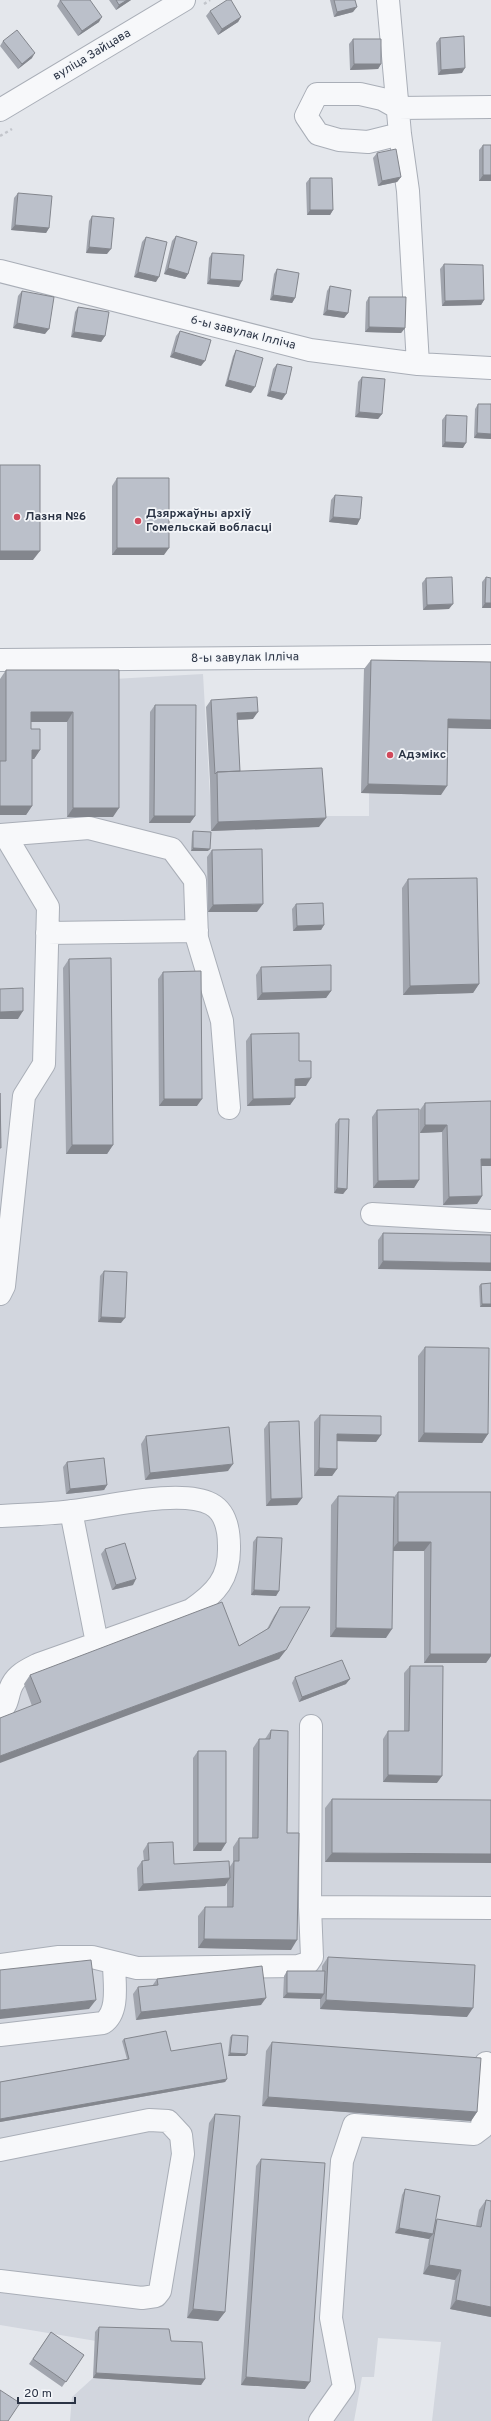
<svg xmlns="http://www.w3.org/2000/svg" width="491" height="2421" font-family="Overpass,sans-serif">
<rect width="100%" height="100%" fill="#e4e7ec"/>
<!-- built -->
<path fill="#d2d6de" d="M364 669 491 672V2421H432L441 2342 378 2338 374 2377H362L354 2421H70L72 2397 93 2378 96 2341 0 2325V679H113L203 674 212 831 319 827 318 816H369V793H361Z"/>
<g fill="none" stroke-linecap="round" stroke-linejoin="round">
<!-- minor casing -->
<g stroke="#a9aeb7" stroke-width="24">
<path id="minor" d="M388 0 400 134 408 191 418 364
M0 110 184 0
M400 134 368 142 339 140 318 134 306 116 317 94H360L382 99 398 108 491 107
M0 271 310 350 418 364 491 368
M0 660 491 656
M0 835 89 828 172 849 195 880 197 938 222 1021 229 1108
M47 933 197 931
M372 1214 491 1221
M0 1294 4 1286 24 1096 44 1064 48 907 5 835
M71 1511 97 1643
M0 1516C24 1515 49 1514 73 1511 107 1507 181 1488 211 1504 226 1512 229 1531 229 1546 230 1578 216 1593 191 1610L39 1664C25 1671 13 1676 9 1693 7 1701 6 1706 0 1712
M311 1726 310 1907 491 1908
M0 1965 59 1957H92L137 1968 298 1966 308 1963 312 1957 310 1907
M0 2035 103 2023C120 2012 114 1982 114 1963
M0 2150 149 2120 168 2121 181 2135 183 2154 160 2291 156 2296 142 2298 0 2281
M320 2421 344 2387 331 2318 342 2161 354 2125 474 2134 482 2128 486 2063"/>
</g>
<!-- path -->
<path stroke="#c2c5cb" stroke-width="2.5" stroke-dasharray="3 3" stroke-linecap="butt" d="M204 4 210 0
M0 136 12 129"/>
<!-- minor -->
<use href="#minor" stroke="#f7f8fa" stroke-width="22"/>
</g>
<!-- wall -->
<path fill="#a1a5ae" d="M60 0 99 22 78 36 57 6Z
M109 0H131L116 10Z
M330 0H355L353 12 334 17Z
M210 11 241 17 238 22 218 35 206 16Z
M440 38 462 73 438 75 436 43Z
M353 39 381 64 378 69 350 70 349 44Z
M3 41 32 58 18 69 0 46Z
M483 145 491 181H479V150Z
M377 153 401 177 397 182 378 186 373 158Z
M310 178 333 210 330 215H307L306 183Z
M18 193 49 228 46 233 11 230 14 198Z
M92 216 107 254 86 253 89 221Z
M176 236 188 274 185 279 164 274 172 241Z
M146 237 156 282 134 277 142 242Z
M212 253 239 287 207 284 209 258Z
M444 264 484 300 481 305 442 306 440 269Z
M277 269 295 298 292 303 270 300 274 274Z
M330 286 348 313 344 318 323 315 327 291Z
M22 291 45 334 13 328 18 296Z
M369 297 405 328 401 333 365 332 366 302Z
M78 307 105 336 101 342 71 337 75 312Z
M180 331 201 366 170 357 176 336Z
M236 350 251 393 225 386 233 356Z
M277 364 282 400 267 396 273 369Z
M362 377 382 414 378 419 355 417 358 382Z
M478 404H491V439L474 438 475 409Z
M446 415 463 448 442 447V420Z
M117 478 164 555H112V486Z
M335 495 360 519 357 525 329 522 331 500Z
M486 577 491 608H482V582Z
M426 578 449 609 423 610 422 583Z
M371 660 491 662V729L448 728 441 795 361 793 364 669Z
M6 670H119L113 817H67V722H31V729L40 750 34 759H32V806L26 815H0V679Z
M211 700 253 719 237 720 240 771 319 827 211 831 210 781 206 707Z
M155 705 195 816 190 823H149L150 712Z
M193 831 208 851H191L192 834Z
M212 850 257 912H208L207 857Z
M408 879 479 984 473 993 403 995 402 888Z
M296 904 324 925 321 930 293 931 292 909Z
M69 959 113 1145 107 1154H66L63 968Z
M261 967 331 991 326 998 257 1000 256 975Z
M163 972 197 1106H159L158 979Z
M251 1034 299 1061 306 1086H295V1098L290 1105 247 1106 246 1041Z
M425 1103 491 1166H481L482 1196 477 1204 443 1205 442 1132 420 1133V1110Z
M377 1110 419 1180 414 1188H373L372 1117Z
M339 1119 347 1189 343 1194 334 1193 335 1124Z
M383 1233 491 1235 378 1269V1240Z
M104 1271 121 1323 98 1322 100 1276Z
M491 1283V1307H480L479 1286 481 1284Z
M425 1347 488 1434 482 1443 418 1442V1356Z
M320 1415 381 1435 376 1442 337 1441V1469L332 1476H314V1422Z
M269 1422 302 1498 297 1505 266 1506 264 1429Z
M146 1436 228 1471 145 1480 141 1444Z
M67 1462 107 1485 104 1490 66 1494 63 1467Z
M398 1492H491V1656L486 1663H424V1551H393L386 1638 330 1637 331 1505 338 1496 394 1497Z
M257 1537 279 1591 276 1596 251 1595 253 1542Z
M105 1549 133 1585 112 1590 101 1554Z
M280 1607 286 1650 279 1659 32 1706 24 1684 30 1675 239 1646 267 1629 274 1616Z
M410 1666 437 1783 383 1782V1739L388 1731H404V1673Z
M295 1677 346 1684 299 1702 292 1683Z
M271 1730 287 1833 291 1950 198 1948V1916L205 1907H227V1882L225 1886 138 1891 137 1868 142 1861H144L143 1851 148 1843 174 1864 229 1868 233 1862V1847L239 1838H252L253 1748 259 1739H265Z
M198 1751 226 1843 221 1851H193V1758Z
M332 1799 491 1800 325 1862V1808Z
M328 1957 467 2017 320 2009V1999L283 1998 284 1976 287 1971H322V1966Z
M157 1979 261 2005 136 2020 133 1994 138 1987 152 1986Z
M232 2035 247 2054 245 2056H228L230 2037Z
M124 2039 171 2051 227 2079 225 2082 0 2122V2082L127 2059 122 2041Z
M272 2042 477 2112 471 2121 262 2106 266 2051Z
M215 2114 225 2312 218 2321 187 2318 209 2123Z
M261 2159 305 2389 241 2385 256 2166Z
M405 2189 435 2222 437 2219 476 2226 479 2210 486 2200 491 2201V2317L450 2309 455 2280 423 2274 429 2239 395 2233 402 2195Z
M99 2327 171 2341 205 2379 201 2385 93 2378 95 2332Z
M51 2332 84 2355 62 2387 29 2364Z"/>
<!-- shaded-wall -->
<path fill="#83868d" d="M127 0H131L116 10 119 5Z
M357 7 353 12 334 17 337 12Z
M102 17 99 22 78 36 82 31Z
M241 17 238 22 218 35 222 29Z
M35 53 32 58 18 69 22 64Z
M354 64H381L378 69 350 70Z
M465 68 462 73 438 75 441 70Z
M483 175H491V181H479Z
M401 177 397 182 378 186 382 181Z
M310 210H333L330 215H307Z
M15 225 49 228 46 233 11 230Z
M89 247 111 249 107 254 86 253Z
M168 268 188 274 185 279 164 274Z
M138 272 159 277 156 282 134 277Z
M210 279 242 281 239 287 207 284Z
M273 295 295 298 292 303 270 300Z
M484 300 481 305 442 306 445 301Z
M327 310 348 313 344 318 323 315Z
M17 323 49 329 45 334 13 328Z
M369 327 405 328 401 333 365 332Z
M74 332 105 336 101 342 71 337Z
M174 352 205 361 201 366 170 357Z
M228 380 255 387 251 393 225 386Z
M270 391 286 394 282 400 267 396Z
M359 412 382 414 378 419 355 417Z
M477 433 491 434V439L474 438Z
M445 442 466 443 463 448 442 447Z
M333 517 360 519 357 525 329 522Z
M117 548H169L164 555H112Z
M0 551H40L33 560H0Z
M485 603H491V608H482Z
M453 604 449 609 423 610 427 605Z
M31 712H73L67 722H25Z
M258 712 253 719 232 720 237 713Z
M448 719 491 720V729L442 728Z
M32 750H40L34 759H26Z
M368 784 447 786 441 795 361 793Z
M0 806H32L26 815H0Z
M73 808H119L113 817H67Z
M154 816H195L190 823H149Z
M326 818 319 827 211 831 218 822Z
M193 848 210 849 208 851H191Z
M263 904 257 912H208L213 905Z
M324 925 321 930 293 931 297 926Z
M479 984 473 993 403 995 410 986Z
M331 991 326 998 257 1000 262 993Z
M23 1011 18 1019H0V1012Z
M311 1078 306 1086H290L295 1079Z
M295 1098 290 1105 247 1106 253 1099Z
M164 1099H202L197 1106H159Z
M425 1125H447L442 1132 420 1133Z
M72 1145H113L107 1154H66Z
M481 1159H491V1166H476Z
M419 1180 414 1188H373L378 1181Z
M337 1188 347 1189 343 1194 334 1193Z
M482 1196 477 1204 443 1205 449 1197Z
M383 1261 491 1263V1271L378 1269Z
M482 1304H491V1307H480Z
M101 1317 125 1318 121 1323 98 1322Z
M424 1433 488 1434 482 1443 418 1442Z
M337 1434 381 1435 376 1442 332 1441Z
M233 1464 228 1471 145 1480 150 1473Z
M319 1468 337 1469 332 1476H314Z
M107 1485 104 1490 66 1494 70 1489Z
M302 1498 297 1505 266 1506 271 1499Z
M398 1542H431L424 1551H391Z
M136 1579 133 1585 112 1590 116 1585Z
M254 1590 279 1591 276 1596 251 1595Z
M336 1628 392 1629 386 1638 330 1637Z
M286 1650 279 1659 0 1763V1756Z
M430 1654H491V1656L486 1663H424Z
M350 1679 346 1684 299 1702 302 1697Z
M388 1775 442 1776 437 1783 383 1782Z
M198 1843H226L221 1851H193Z
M332 1853 491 1854V1863L325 1862Z
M230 1878 225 1886 138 1891 143 1884Z
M204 1939 297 1940 291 1950 198 1948Z
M287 1993 324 1994 321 1999 283 1998Z
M266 1998 261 2005 136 2020 141 2012Z
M96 2000 89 2009 0 2019V2010Z
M326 2000 473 2008 467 2017 320 2009Z
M230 2053 247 2054 245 2056H228Z
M227 2079 225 2082 0 2122V2119Z
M268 2097 477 2112 471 2121 262 2106Z
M399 2228 433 2234 429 2239 395 2233Z
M429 2265 461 2270 455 2280 423 2274Z
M456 2300 491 2307V2317L450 2309Z
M193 2309 225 2312 218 2321 187 2318Z
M96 2373 205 2379 201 2385 93 2378Z
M246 2377 310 2382 305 2389 241 2385Z"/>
<!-- building -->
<path fill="#bbc0ca" stroke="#83868d" d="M60 0H90L102 17 82 31Z
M116 0H127L119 5Z
M227 0H231L241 17 222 29 210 11Z
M334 0H355L357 7 337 12Z
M17 30 35 53 22 64 3 41Z
M464 36 465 68 441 70 440 38Z
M353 39H381V64H354Z
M483 145H491V175H483Z
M396 149 401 177 382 181 377 153Z
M310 178H332L333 210H310Z
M18 193 52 196 49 228 15 225Z
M92 216 114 218 111 249 89 247Z
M176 236 197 242 188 274 168 268Z
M146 237 167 242 159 277 138 272Z
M212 253 244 255 242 281 210 279Z
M444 264 483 265 484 300 445 301Z
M277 269 299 273 295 298 273 295Z
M330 286 351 290 348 313 327 310Z
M22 291 54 297 49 329 17 323Z
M369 297H406L405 328 369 327Z
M78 307 109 312 105 336 74 332Z
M180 331 211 340 205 361 174 352Z
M236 350 263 358 255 387 228 380Z
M277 364 292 367 286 394 270 391Z
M362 377 385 379 382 414 359 412Z
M478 404H491V434L477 433Z
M446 415 467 416 466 443 445 442Z
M0 465H40V551H0Z
M117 478H169V548H117Z
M335 495 362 497 360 519 333 517Z
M452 577 453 604 427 605 426 578Z
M486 577 491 578V603H485Z
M371 660 491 662V720L448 719 447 786 368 784Z
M6 670H119V808H73V712H31V729H40V750H32V806H0V761H6Z
M257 697 258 712 237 713 240 771 217 772 215 774 211 700Z
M155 705H196L195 816H154Z
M322 768 326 818 218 822 217 772Z
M193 831 211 832 210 849 193 848Z
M262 849 263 904 213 905 212 850Z
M477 878 479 984 410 986 408 879Z
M323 903 324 925 297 926 296 904Z
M111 958 113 1145H72L69 959Z
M331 965V991L262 993 261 967Z
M201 971 202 1099H164L163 972Z
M23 988V1011L0 1012V989Z
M299 1033V1061H311V1078L295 1079V1098L253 1099 251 1034Z
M0 1093 1 1148H0Z
M491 1101V1159H481L482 1196 449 1197 447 1125H425V1103Z
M419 1109V1180L378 1181 377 1110Z
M339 1119H349L347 1189 337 1188Z
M383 1233 491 1235V1263L383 1261Z
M104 1271 127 1272 125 1318 101 1317Z
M491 1283V1304H482L481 1284Z
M425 1347 489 1348 488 1434 424 1433Z
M320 1415 381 1416V1435L337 1434V1469L319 1468Z
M299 1421 302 1498 271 1499 269 1422Z
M229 1427 233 1464 150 1473 146 1436Z
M104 1458 107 1485 70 1489 67 1462Z
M398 1492H491V1654H430L431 1542H398Z
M338 1496 394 1497 392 1629 336 1628Z
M257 1537 282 1538 279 1591 254 1590Z
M125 1543 136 1579 116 1585 105 1549Z
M222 1602 239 1646 269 1628 280 1607H310L286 1650 0 1756V1718L41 1702 30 1675Z
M342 1660 350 1679 302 1697 295 1677Z
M410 1666H443L442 1776 388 1775V1731H409Z
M271 1730 288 1731 287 1833H299L297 1940 204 1939 205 1907H233L234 1861H239V1838H258L259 1739H270Z
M198 1751H226V1843H198Z
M332 1799 491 1800V1854L332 1853Z
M173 1842 174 1864 229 1861 230 1878 143 1884 142 1861 149 1860 148 1843Z
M328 1957 475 1965 473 2008 326 2000Z
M91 1960 96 2000 0 2010V1970Z
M262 1966 266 1998 141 2012 138 1987 158 1985 157 1979Z
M287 1971H325L324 1994 287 1993Z
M166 2031 171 2051 221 2043 227 2079 0 2119V2082L129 2059 124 2039Z
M232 2035 248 2036 247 2054 230 2053Z
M272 2042 481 2058 477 2112 268 2097Z
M215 2114 240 2116 225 2312 193 2309Z
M261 2159 325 2163 310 2382 246 2377Z
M405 2189 440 2196 433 2234 399 2228Z
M486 2200 491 2201V2307L456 2300 461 2270 429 2265 437 2219 481 2227Z
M99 2327 169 2329 171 2341 202 2342 205 2379 96 2373Z
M51 2332 84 2355 66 2382 33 2359Z
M0 2390 20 2403 8 2421H0Z"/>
<!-- markers -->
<g fill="#d1495b" stroke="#f4f6f9" stroke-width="1.5">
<circle cx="17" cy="517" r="4"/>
<circle cx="138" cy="521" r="4"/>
<circle cx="390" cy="755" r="4"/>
</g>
<g text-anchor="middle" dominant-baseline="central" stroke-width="3.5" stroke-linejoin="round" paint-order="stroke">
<!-- street labels -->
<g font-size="12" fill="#2b3445" stroke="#f4f6f9">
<text transform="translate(92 55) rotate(-31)">вуліца Зайцава</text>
<text transform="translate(243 333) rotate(14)">6-ы завулак Ілліча</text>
<text transform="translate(245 658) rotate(-1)">8-ы завулак Ілліча</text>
</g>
<!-- poi labels -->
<g font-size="12" font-weight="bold" fill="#2b3445" stroke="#f4f6f9" text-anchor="start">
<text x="146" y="514">Дзяржаўны архіў<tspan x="146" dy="14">Гомельскай вобласці</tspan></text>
<text x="25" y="517">Лазня №6</text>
<text x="398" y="755">Адэмікс</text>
</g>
</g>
<!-- scale -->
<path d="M18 2397v6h57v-6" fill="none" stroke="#2b3445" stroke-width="2"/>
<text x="24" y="2397" font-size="12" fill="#2b3445" stroke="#f4f6f9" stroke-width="3" paint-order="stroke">20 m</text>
</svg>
